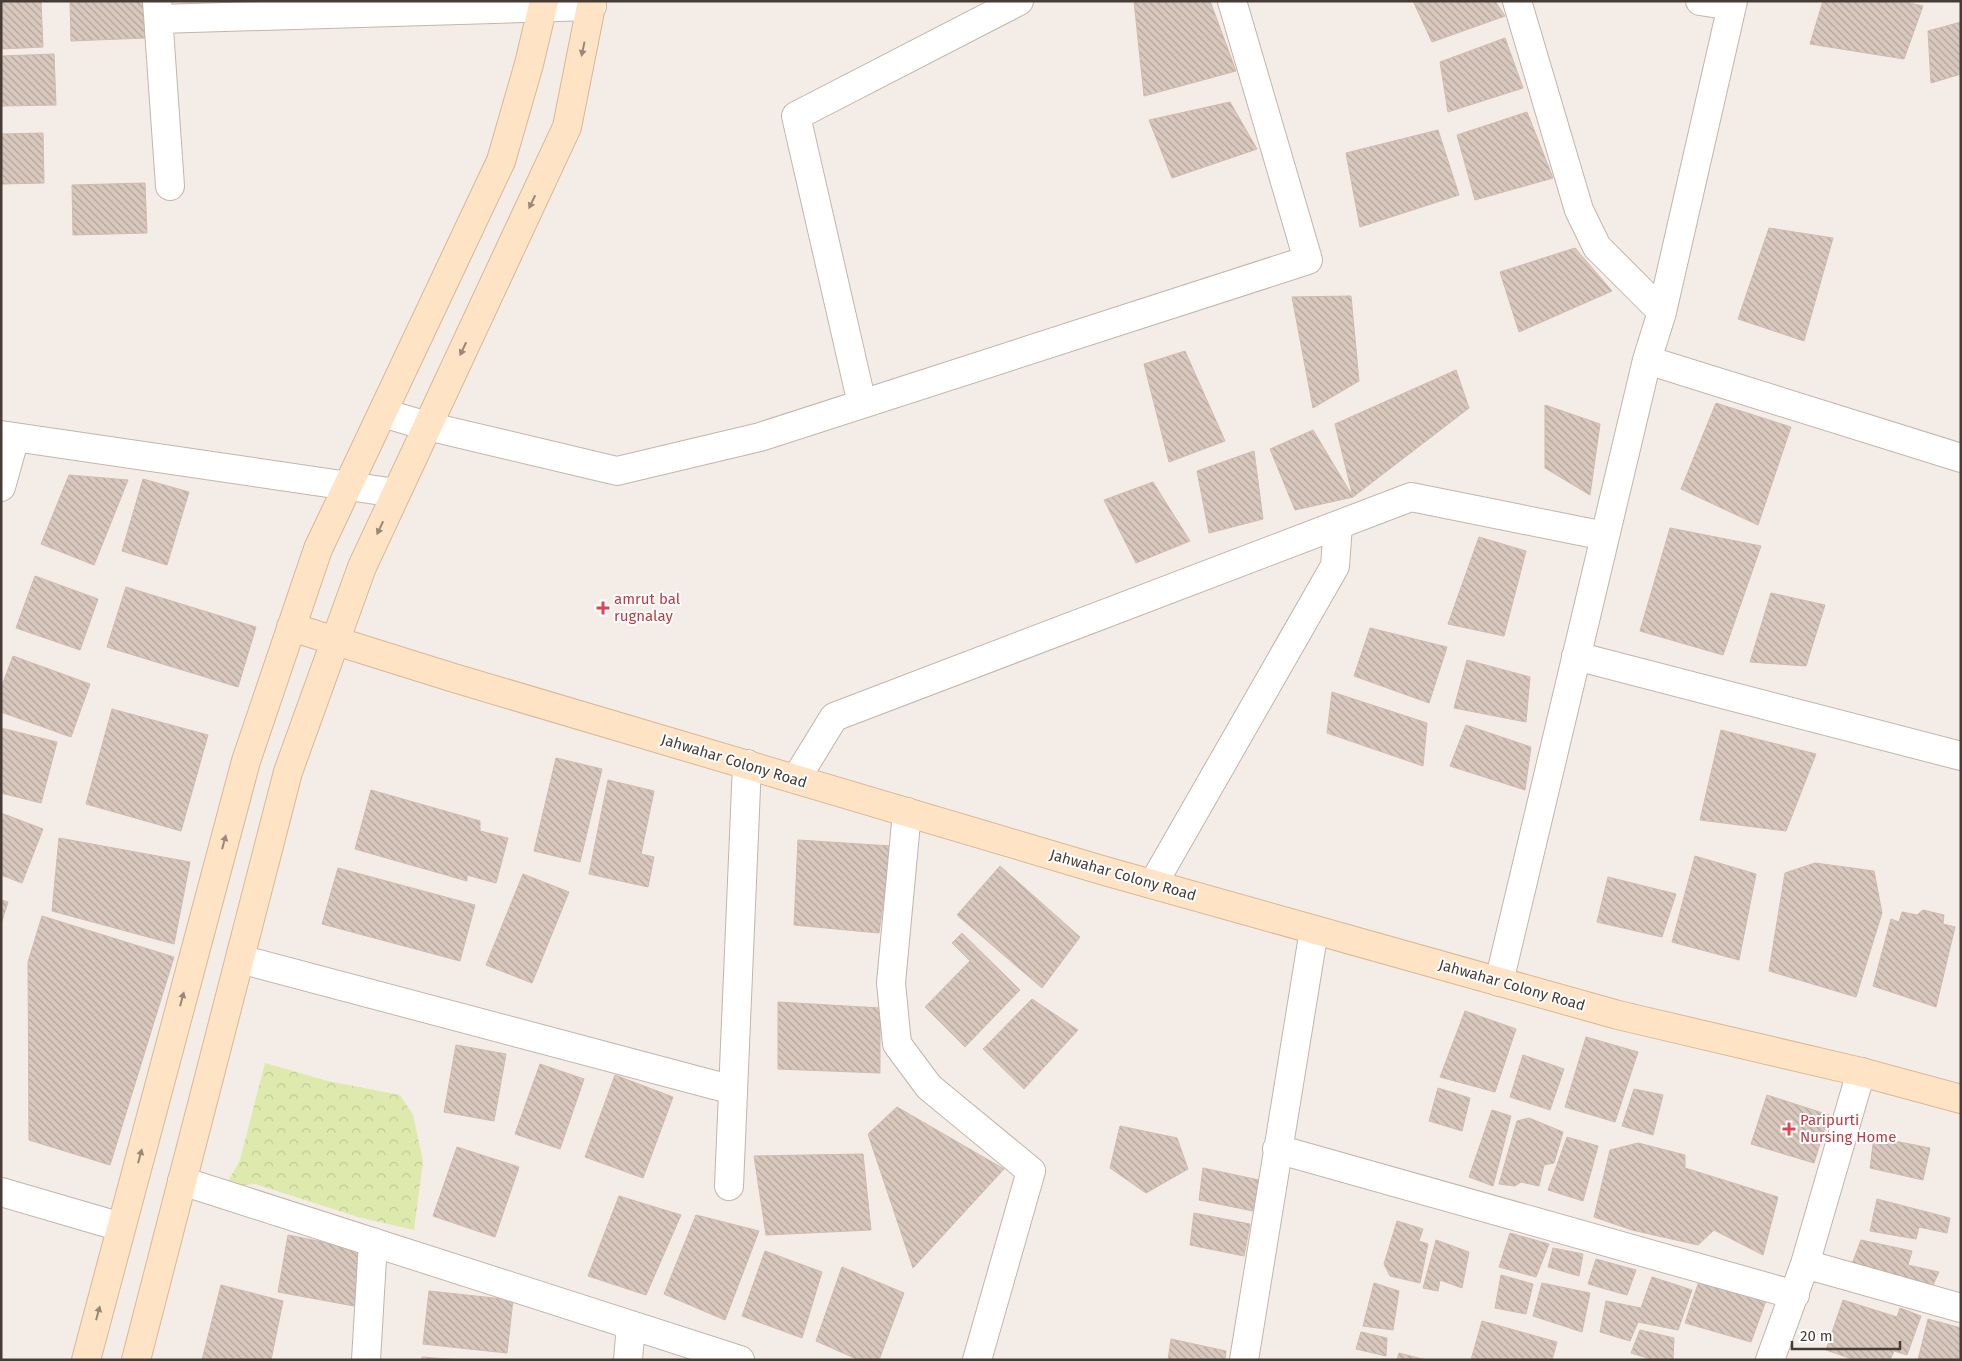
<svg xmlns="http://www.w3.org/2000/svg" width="1962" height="1361" font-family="'Fira Sans',sans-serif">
<defs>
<pattern id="park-crowns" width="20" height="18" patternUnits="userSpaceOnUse" patternTransform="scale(1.25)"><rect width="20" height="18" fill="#deeaad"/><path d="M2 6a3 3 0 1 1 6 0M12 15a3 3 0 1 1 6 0" fill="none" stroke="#c0ca95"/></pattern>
<pattern id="building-back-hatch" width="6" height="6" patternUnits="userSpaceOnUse" patternTransform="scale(1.25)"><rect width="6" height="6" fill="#d9c8be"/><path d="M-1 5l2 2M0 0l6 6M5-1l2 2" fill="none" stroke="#b2a49b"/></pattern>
</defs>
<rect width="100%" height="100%" fill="#f4ece6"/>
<!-- park -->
<path fill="url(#park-crowns)" d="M265 1063 328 1081 400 1095 413 1115 423 1161 414 1230 358 1217 255 1184 225 1187 240 1160Z"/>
<!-- building -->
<path fill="url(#building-back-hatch)" stroke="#d1bbae" d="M1 1H41L43 47 1 49Z
M70 1H143L145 38 71 41Z
M1134 1H1210L1236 71 1144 96Z
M1413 1H1495L1505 16 1432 42Z
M1823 1H1902L1923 6 1904 59 1810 44Z
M1961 22V74L1931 83 1928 31Z
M1505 38 1523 88 1448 112 1440 62Z
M54 54 56 105 1 106V56Z
M1230 102 1257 149 1172 178 1149 120Z
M1527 112 1553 178 1475 200 1457 135Z
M1438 130 1459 195 1360 227 1346 153Z
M43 133 44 183 1 184V134Z
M145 183 147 233 73 235 72 185Z
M1769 228 1833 238 1804 341 1738 319Z
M1575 248 1612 291 1519 332 1500 272Z
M1351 296 1359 381 1313 408 1292 297Z
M1185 351 1225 441 1169 462 1144 364Z
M1456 370 1469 408 1353 497 1335 424Z
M1716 403 1791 427 1758 525 1681 489Z
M1545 405 1600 424 1590 495 1545 468Z
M1313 430 1353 497 1295 510 1270 449Z
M1254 451 1263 519 1209 533 1197 471Z
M69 475 128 480 94 565 41 544Z
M143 479 189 492 167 565 122 551Z
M1153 482 1190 541 1136 563 1104 500Z
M1670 528 1761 546 1723 655 1640 631Z
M1479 537 1526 551 1504 636 1448 624Z
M35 576 98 599 80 650 16 628Z
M126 587 256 627 238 687 107 647Z
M1771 593 1825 605 1806 666 1750 662Z
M1370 628 1447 647 1429 703 1354 676Z
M13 656 90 684 71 737 1 712V688Z
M1467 660 1530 677 1526 722 1454 708Z
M1332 692 1427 723 1423 766 1327 733Z
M112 709 208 735 181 831 86 804Z
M1466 725 1531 747 1525 790 1450 766Z
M1 728 57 742 41 803 1 793Z
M1721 730 1816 754 1786 831 1700 820Z
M556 758 602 769 580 862 534 851Z
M608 780 654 791 641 854 654 857 648 887 589 874Z
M371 790 480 821V831L508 838 496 883 467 875V881L355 849Z
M1 813 43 829 22 883 1 875Z
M59 838 190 862 174 944 52 911Z
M798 840 891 846 879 933 794 925Z
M1695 856 1756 874 1739 960 1672 942Z
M1815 863 1874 871 1882 913 1856 997 1769 971 1785 873Z
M1000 866 1080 937 1042 988 957 915Z
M338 868 475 905 460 961 322 924Z
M523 874 569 892 532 983 486 965Z
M1608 877 1676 894 1662 937 1597 922Z
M1 900 8 902 1 924Z
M1923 910 1944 915 1943 924 1955 927 1936 1007 1873 986 1891 919 1899 922 1902 912 1917 915Z
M42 916 174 957 110 1165 29 1140 28 962Z
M962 933 1020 990 965 1047 925 1007 970 961 952 943Z
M1032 999 1078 1030 1024 1089 983 1049Z
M778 1002 880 1008V1073L778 1069Z
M1465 1011 1516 1029 1495 1092 1440 1077Z
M1586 1037 1638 1052 1615 1122 1565 1107Z
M456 1045 506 1054 494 1121 444 1112Z
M1523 1055 1564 1069 1550 1110 1510 1097Z
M540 1064 584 1079 560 1149 515 1134Z
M615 1075 673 1097 643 1178 585 1157Z
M1438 1088 1470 1098 1462 1131 1429 1121Z
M1634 1089 1663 1095 1653 1135 1622 1126Z
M1767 1095 1829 1115 1814 1163 1751 1144Z
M897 1107 1004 1169 913 1268 868 1134Z
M1492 1110 1511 1116 1493 1186 1469 1177Z
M1529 1118 1563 1132 1554 1163 1544 1165 1539 1186 1521 1182 1515 1186 1499 1184 1517 1121Z
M1120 1126 1177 1138 1188 1169 1146 1193 1110 1168Z
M1567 1137 1598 1146 1583 1201 1548 1190Z
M1874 1137 1930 1148 1923 1180 1870 1168Z
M1638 1143 1685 1155V1168L1778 1197 1763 1255 1714 1230 1698 1245 1632 1230 1594 1217 1610 1150Z
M457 1147 519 1167 495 1237 433 1216Z
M863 1154 871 1230 766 1235 754 1156Z
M1203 1168 1259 1180 1253 1211 1199 1200Z
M619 1196 681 1215 646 1295 588 1276Z
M1877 1199 1950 1218 1947 1233 1919 1227 1916 1239 1870 1231Z
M1194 1213 1250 1224 1244 1256 1190 1245Z
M696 1215 759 1231 725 1320 664 1294Z
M1397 1221 1423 1229 1419 1241 1428 1244 1420 1283 1390 1276 1384 1264Z
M1510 1233 1549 1244 1536 1277 1499 1267Z
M288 1235 358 1249 354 1306 278 1292Z
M1436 1240 1469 1252 1462 1288 1440 1280 1438 1291 1423 1288Z
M1861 1240 1912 1251 1908 1265 1939 1272 1933 1285 1852 1264Z
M1553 1248 1583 1254 1579 1276 1548 1267Z
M765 1251 822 1272 802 1338 742 1316Z
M1596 1259 1636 1270 1627 1295 1588 1284Z
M842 1267 904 1293 879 1360H859L816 1341Z
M1501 1275 1533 1284 1526 1314 1495 1308Z
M1701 1275 1767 1298 1751 1342 1685 1323Z
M1652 1277 1692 1290 1678 1330 1638 1322 1630 1341 1600 1332 1606 1301 1641 1308Z
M1374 1283 1399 1291 1393 1330 1363 1326Z
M1542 1283 1590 1293 1582 1332 1533 1316Z
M221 1285 283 1301 271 1360H202Z
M429 1291 513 1300 507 1353 423 1344Z
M1843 1300 1897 1317 1900 1308 1921 1316 1907 1355 1894 1351 1890 1360H1855L1826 1350Z
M1928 1319 1961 1328V1360H1918Z
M1482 1321 1557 1342 1552 1360H1471Z
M1640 1330 1674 1338 1673 1360H1654L1631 1353Z
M1361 1332 1387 1338 1386 1356 1356 1349Z
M1171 1339 1226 1351 1225 1360H1168Z
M1399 1353 1426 1360H1397Z
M422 1357 459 1360H422Z"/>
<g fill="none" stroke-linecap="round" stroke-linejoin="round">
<!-- street casing -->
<g stroke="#c3b5ab" stroke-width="30">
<path id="street" d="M157 1 170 186
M1517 1 1579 210 1597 247 1662 312
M1700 1 1732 6
M159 19 592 6
M1647 360 1961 458
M862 404 796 116 1019 1
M383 413 427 426 617 471 760 437 1308 260 1232 1
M1 435 396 493
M1 487 15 437
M1576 656 1961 756
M796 779 834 717 1411 497 1605 536
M907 812 891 983 897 1044 929 1087 1031 1171 977 1360
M1153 884 1335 566 1338 525
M240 959 733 1090
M1499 982 1647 360 1662 312 1733 1
M1277 1149 1795 1295
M182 1181 740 1360
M729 1186 747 764
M1 1192 121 1227
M1805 1264 1961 1308
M366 1360 373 1242
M628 1360 631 1325
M1244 1360 1314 930
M1770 1360 1805 1264 1861 1072"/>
</g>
<!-- secondary casing -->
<g stroke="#d9b796" stroke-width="30">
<path id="secondary" d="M291 627 454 678 1105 871 1618 1015 1861 1072 1961 1099
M86 1360 246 761 318 549 501 161 529 64 544 1
M136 1360 288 772 362 567 567 127 592 1"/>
</g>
<!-- street -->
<use href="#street" stroke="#fff" stroke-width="28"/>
<!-- secondary -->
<use href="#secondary" stroke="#ffe3c5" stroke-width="28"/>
</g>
<!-- one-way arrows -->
<defs><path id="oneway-solid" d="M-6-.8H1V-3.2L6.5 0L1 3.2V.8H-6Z" transform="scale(1.25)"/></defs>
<g fill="#9a8776">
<use href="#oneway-solid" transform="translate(583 49) rotate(102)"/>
<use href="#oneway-solid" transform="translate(532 202) rotate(115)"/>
<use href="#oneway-solid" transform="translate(463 349) rotate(115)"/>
<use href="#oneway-solid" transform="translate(380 528) rotate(115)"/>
<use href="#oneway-solid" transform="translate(224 842) rotate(-75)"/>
<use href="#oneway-solid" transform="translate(182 999) rotate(-75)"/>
<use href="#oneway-solid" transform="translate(140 1156) rotate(-75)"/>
<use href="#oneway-solid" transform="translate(98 1313) rotate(-75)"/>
</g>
<!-- markers -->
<g fill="#e0444e" stroke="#fff" stroke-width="2">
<path d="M600.5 600.5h5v5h5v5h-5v5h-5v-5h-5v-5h5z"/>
<path d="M1786.5 1121.5h5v5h5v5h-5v5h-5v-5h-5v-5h5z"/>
</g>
<g text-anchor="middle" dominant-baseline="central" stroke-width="4" stroke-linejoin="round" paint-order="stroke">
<!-- health labels -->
<g font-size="15" fill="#be3a42" stroke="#fff" text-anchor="start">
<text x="614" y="599">amrut bal<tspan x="614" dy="17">rugnalay</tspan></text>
<text x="1800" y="1120">Paripurti<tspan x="1800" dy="17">Nursing Home</tspan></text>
</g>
<!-- street labels -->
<g font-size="15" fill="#473c35" stroke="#fff">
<text transform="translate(734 761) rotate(17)">Jahwahar Colony Road</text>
<text transform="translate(1123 875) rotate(16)">Jahwahar Colony Road</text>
<text transform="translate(1512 985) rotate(16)">Jahwahar Colony Road</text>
</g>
</g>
<!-- border -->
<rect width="1962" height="1361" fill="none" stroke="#473c35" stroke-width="5"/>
<!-- scale -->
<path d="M1792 1341v8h108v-8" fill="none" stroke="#473c35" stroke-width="2.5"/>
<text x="1800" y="1341" font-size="15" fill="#473c35" stroke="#ffffff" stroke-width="4" paint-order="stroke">20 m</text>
</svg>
